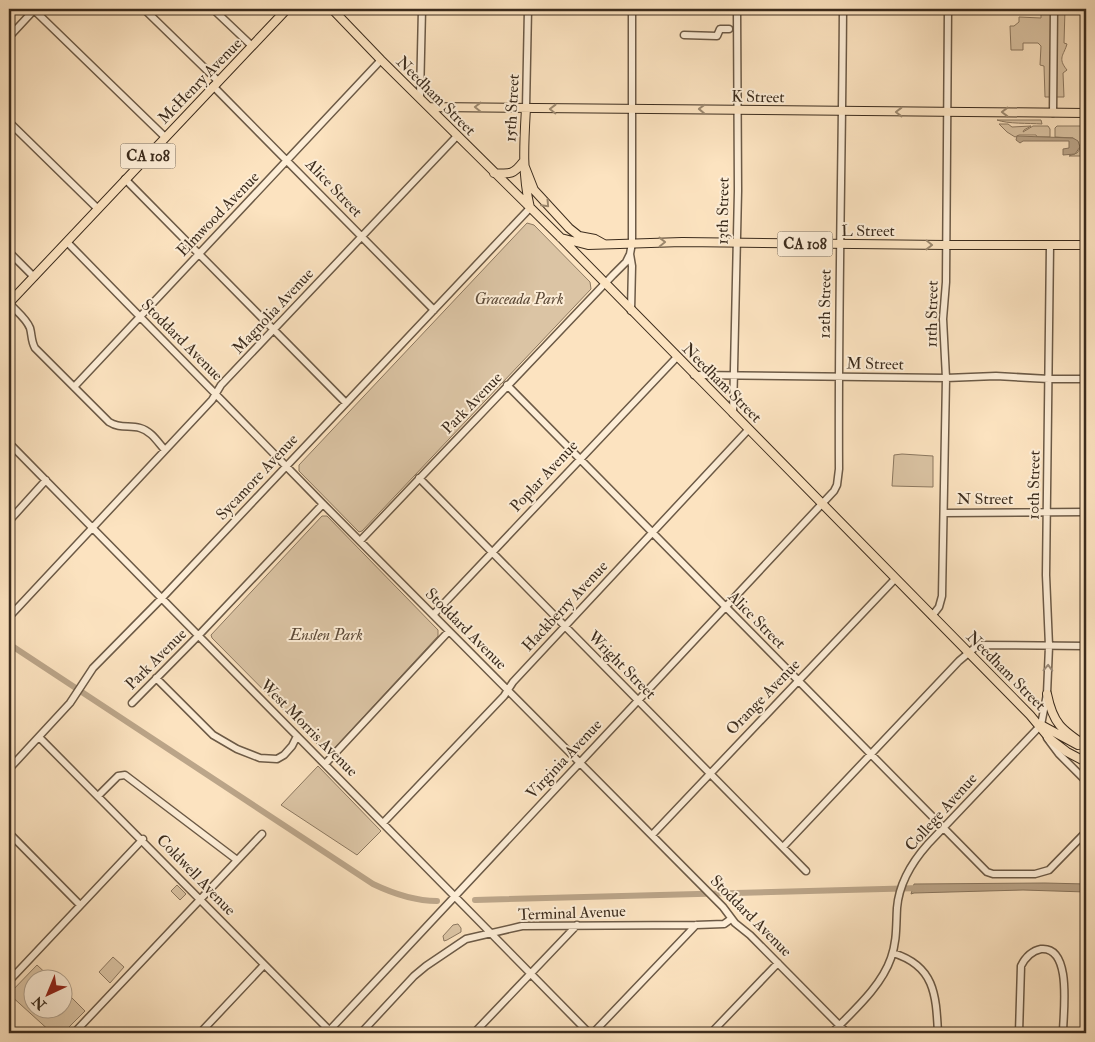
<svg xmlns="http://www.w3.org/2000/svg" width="1095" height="1042" font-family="'IM FELL Double Pica',serif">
<rect width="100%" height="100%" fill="#fce3c0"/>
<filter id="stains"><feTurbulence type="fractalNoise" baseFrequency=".004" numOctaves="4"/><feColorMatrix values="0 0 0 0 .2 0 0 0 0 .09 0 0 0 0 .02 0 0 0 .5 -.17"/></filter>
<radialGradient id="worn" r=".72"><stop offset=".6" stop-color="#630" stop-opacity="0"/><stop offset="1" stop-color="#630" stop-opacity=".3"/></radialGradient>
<!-- green -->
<path fill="#dbc4a4" stroke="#8c7860" d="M1041 9H1065L1064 43 1067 44C1064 55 1057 58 1067 70L1063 73 1064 97H1045L1044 66 1040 65 1041 46 1038 43H1023V50H1011L1010 26H1014L1019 22V17L1041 18Z
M997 120H1041L1042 124C1028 123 1008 124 997 120Z
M999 124H1008L1012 127 1031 126 1024 130 1023 132 1033 126H1048L1050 129V137H1037L1036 135H1019L1015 137 1007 132Z
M1057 126H1086V156H1069L1077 153 1080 149 1073 138 1055 137V128Z
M527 223 534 225 590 282 591 289 362 531 359 532 299 471V465Z
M902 454 933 456V487L892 486 894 455Z
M322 516H327L438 630V636L328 755 212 638 211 635Z
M318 766 381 831 357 855 281 805Z
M177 885 186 894 180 900 171 891Z
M458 924 461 928V932L447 940 444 941 443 936 453 925Z
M113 957 124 967 110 983 99 972Z
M37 965 52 979 32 980V1010H62L63 989 85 1011 63 1033H52L9 994Z"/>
<!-- water -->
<path fill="#bba589" stroke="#88755e" d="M1017 136 1073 138 1078 141 1080 147 1075 154 1063 155V149L1069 148V141H1023L1020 143 1016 140Z
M1045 883 1086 884V892L1023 890 914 893 911 894 914 884Z"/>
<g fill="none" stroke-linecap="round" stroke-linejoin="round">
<!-- canal -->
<path stroke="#bba589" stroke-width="6" d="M9 644 373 884C394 894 414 901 437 901
M475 900 921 888"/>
<!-- minor casing -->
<g stroke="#6c5a46" stroke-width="9">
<path id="minor" d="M144 9 218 81
M213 9 252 46
M34 10 165 137
M684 35 717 36 720 29H729
M9 37 35 9
M213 86 434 310
M420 97 422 9
M526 108 528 9
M1053 113 1054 9
M9 122 98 209
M125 179 346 403
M67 242 323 504 723 907 735 923 750 935 847 1033
M9 252 34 277
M9 303C16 311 26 318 30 328 32 335 31 341 35 348L109 422C120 429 129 425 140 428 151 431 157 441 164 449
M631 311 632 266 630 254 632 243V9
M694 375 946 378 996 376 1049 379H1086
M507 385 987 872 993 874H1035L1049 870 1086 832
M74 387 381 60
M733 414 738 191 737 9
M9 443 589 1033
M419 478 806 871
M944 513 1086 512
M9 521 46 480
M360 541 613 275 626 262 630 254
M433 615 677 357
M932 616 939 607 942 596 946 378 943 319 946 282 948 9
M9 617 212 400 221 385 457 136
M156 678 213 735 237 749 260 758 277 759 284 755 292 746 297 736
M132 703 198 636 323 504
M39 737 332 1033
M1047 738 1059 754 1086 781
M325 764 449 631
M9 769 70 703 93 668 162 598 530 208
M99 795 118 776 125 775 237 860
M383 823 504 696 513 682 748 430
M9 833 80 905
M652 835 895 579
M783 847 959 661 978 645 1086 646
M893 953C935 966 936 995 938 1033
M9 981 143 839
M74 1033 262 834
M200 1033 264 965
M327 1033 834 491 837 485 839 469C838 315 842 162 843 9
M361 1033 414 976 426 966 466 939 522 926 696 925 724 924 731 919
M474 1033 577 925
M593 1033 696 925
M711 1033 778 963
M832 1033C853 1011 881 987 891 958 897 941 896 926 897 908 899 883 912 862 928 844L1041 725 1047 694 1049 646 1046 575 1050 245
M1019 1033 1021 966C1025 958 1031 951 1041 949 1073 946 1063 1014 1063 1033"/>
</g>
<!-- major casing -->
<g stroke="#3c2c1d" stroke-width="10">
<path id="major" d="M332 9 381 60 561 238 1030 715 1050 739 1067 752 1086 762
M429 107 1086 113
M526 108C524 143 522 174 530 208
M494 173C510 174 513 175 523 162L534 190 569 228 579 236 595 239 604 244
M561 238 588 245 682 242 946 245H1086
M9 303 287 9
M1047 694C1053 724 1062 730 1086 746
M1041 725 1078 745"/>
</g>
<!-- minor -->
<use href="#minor" stroke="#fdedd6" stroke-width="6"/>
<!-- major -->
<use href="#major" stroke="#fce3c0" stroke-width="8"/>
</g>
<!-- one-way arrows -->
<defs><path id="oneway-chevron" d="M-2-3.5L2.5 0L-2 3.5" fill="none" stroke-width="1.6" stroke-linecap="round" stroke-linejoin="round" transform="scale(1.25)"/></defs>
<g stroke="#9c886e">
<use href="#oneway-chevron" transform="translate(478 107) rotate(-179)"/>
<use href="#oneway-chevron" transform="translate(553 109) rotate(-179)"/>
<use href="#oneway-chevron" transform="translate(702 109) rotate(-178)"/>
<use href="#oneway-chevron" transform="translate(899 112) rotate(180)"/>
<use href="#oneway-chevron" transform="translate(1005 112) rotate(-180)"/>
<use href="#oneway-chevron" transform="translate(546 204) rotate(47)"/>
<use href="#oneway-chevron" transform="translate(662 242) rotate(-1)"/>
<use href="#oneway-chevron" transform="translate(929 245) rotate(1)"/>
</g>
<use stroke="#9c8c7a" href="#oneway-chevron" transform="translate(1048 668) rotate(-88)"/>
<g text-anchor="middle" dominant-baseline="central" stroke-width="4" stroke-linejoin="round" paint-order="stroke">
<!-- shield labels -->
<g fill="#fdedd6" stroke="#766654" stroke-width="1">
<rect x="120.5" y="143.5" width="55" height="25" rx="4"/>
<rect x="777.5" y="231.5" width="55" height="25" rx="4"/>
</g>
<g font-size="15" font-weight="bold" fill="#3c2c1d">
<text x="148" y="156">CA 108</text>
<text x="805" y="244">CA 108</text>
</g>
<!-- street labels -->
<g font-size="16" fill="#3c2c1d" stroke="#fdedd6">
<text transform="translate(200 81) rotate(-46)">McHenry Avenue</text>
<text transform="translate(436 96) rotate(45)">Needham Street</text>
<text transform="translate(758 97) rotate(1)">K Street</text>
<text transform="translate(512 108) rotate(-87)">15th Street</text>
<text transform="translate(334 188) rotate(46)">Alice Street</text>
<text transform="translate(723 211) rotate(-89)">13th Street</text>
<text transform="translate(218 214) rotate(-46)">Elmwood Avenue</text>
<text x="868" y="231">L Street</text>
<text transform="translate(825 304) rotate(-89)">12th Street</text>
<text transform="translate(273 311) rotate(-47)">Magnolia Avenue</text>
<text transform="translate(932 314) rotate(-89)">11th Street</text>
<text transform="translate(182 340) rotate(45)">Stoddard Avenue</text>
<text transform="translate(875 364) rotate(1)">M Street</text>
<text transform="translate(722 383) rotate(45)">Needham Street</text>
<text transform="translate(472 403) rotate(-46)">Park Avenue</text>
<text transform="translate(544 476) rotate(-47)">Poplar Avenue</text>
<text transform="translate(257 477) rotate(-47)">Sycamore Avenue</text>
<text transform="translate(1034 485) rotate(-89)">10th Street</text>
<text x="985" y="499">N Street</text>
<text transform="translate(565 606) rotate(-47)">Hackberry Avenue</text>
<text transform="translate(757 620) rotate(45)">Alice Street</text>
<text transform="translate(466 629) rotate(45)">Stoddard Avenue</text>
<text transform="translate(156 659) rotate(-45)">Park Avenue</text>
<text transform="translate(622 665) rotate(45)">Wright Street</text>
<text transform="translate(1006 671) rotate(45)">Needham Street</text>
<text transform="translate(763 697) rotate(-46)">Orange Avenue</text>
<text transform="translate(309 728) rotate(45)">West Morris Avenue</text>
<text transform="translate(564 759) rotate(-47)">Virginia Avenue</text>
<text transform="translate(941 812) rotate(-48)">College Avenue</text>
<text transform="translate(196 875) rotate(46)">Coldwell Avenue</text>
<text transform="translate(572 913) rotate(-2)">Terminal Avenue</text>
<text transform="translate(751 916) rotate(45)">Stoddard Avenue</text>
</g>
<!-- park labels -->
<g font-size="16" font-style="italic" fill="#5c4a38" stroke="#fdedd6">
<text x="519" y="299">Graceada Park</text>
<text x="326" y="635">Enslen Park</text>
</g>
</g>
<!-- margin -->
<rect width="1095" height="1042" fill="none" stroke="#fce3c0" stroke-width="30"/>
<rect x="10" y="10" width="1075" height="1022" fill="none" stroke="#3c2c1d" stroke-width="2.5"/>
<rect x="15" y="15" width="1065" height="1012" fill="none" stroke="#3c2c1d"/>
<!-- north arrow -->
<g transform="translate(48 994) rotate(224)"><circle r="24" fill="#fdedd6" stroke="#b0a08c"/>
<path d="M0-4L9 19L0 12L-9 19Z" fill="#8f2418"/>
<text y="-8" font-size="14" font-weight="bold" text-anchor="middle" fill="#3c2c1d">N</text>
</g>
<rect width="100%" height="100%" filter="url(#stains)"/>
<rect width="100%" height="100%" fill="url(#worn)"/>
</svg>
